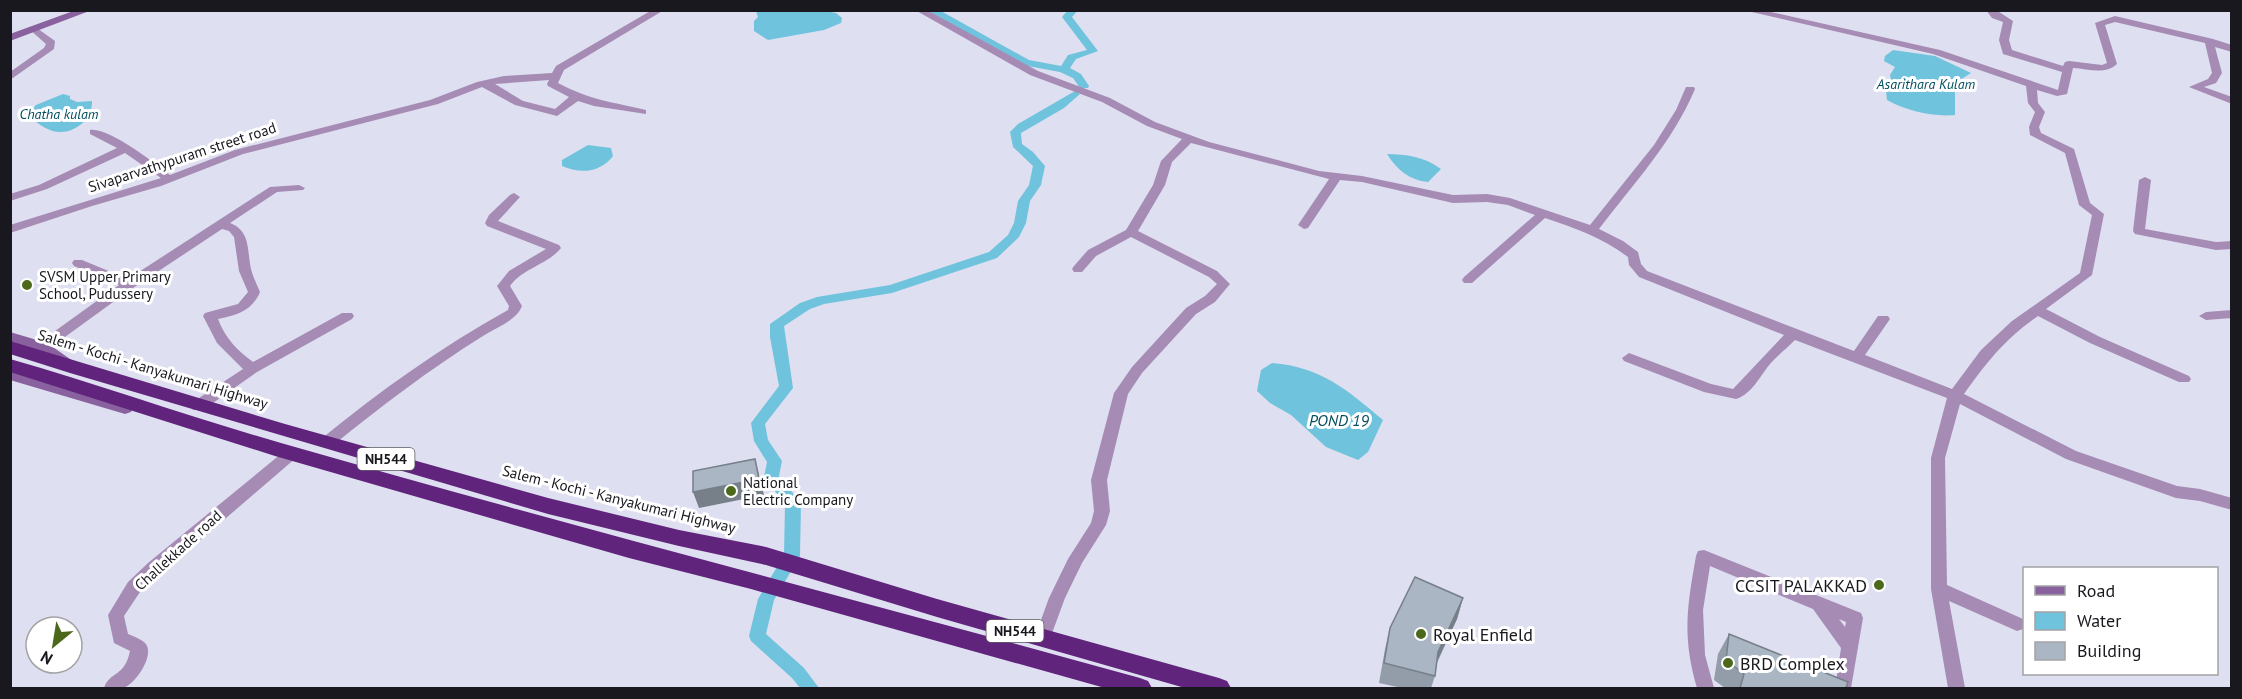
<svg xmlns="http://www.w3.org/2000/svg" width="2242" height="699" font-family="'PT Sans',sans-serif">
<rect width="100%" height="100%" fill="#dedff0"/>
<!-- water -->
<path fill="#70c3dd" d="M756 11H826L836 13 842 18 841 23 824 30 768 40 754 31V21L758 17Z
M1893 50 1935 56 1971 73 1955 83V115C1932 117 1907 111 1887 100L1886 91 1892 85 1890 75 1895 67 1884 61 1885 56Z
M63 94 70 96V99L77 102 92 101C93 121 70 138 50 130 44 128 38 123 33 120L32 116 28 114 36 105Z
M588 145 611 148 613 156C600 173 580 174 562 166V160Z
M1387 154C1406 154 1425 157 1441 169L1428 182C1409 180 1397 170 1387 154Z
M1272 363C1322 367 1347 390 1383 420L1368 452 1358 460 1326 447 1291 415 1270 403 1257 391 1261 370Z"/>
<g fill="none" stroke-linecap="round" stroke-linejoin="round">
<!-- canal -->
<path fill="#70c3dd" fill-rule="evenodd" d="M927 10H939L1029 60 1061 66 1068 55 1087 50 1062 17 1068 10H1078L1072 17 1098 51 1076 59 1070 68 1081 74 1089 86 1088 88H1080L1073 78 1060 72 1022 65Z
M1075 91 1080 94 1064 108 1021 133 1022 144 1033 152 1045 166 1041 185 1030 201 1026 223 1019 237 997 258 892 293 824 304 810 309 784 326 793 388 765 424 768 440 782 461 779 476 801 503 800 556 774 600 766 634 804 668 819 688H800L792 678 751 641 749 636 758 599 784 555 785 504 764 477 767 462 754 441 751 423 779 386 770 337V324L800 303 817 297 890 285 989 252 1008 235 1014 223 1018 201 1029 185 1033 166 1013 147 1010 132 1018 124Z"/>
<!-- street -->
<path fill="#a68bb5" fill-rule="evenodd" d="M652 10H664L564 70 558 83C590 100 612 102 646 110V114L594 106 578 101 557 116 515 105 482 87 438 104 243 154 161 186 92 206 10 233V225L161 178 125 153 47 189 10 201V194L39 185 117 148 90 134V130C109 127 154 163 170 175L235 150 430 100 477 82 504 76 552 73 556 66ZM549 80 547 84 548 86 569 97 555 109 523 101 495 84Z
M915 10H927L1038 71 1110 98 1155 122 1209 142 1319 171 1362 176 1453 195 1487 194 1510 198 1590 225 1654 145 1676 110 1686 87H1694L1695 89C1672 143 1634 183 1599 229L1623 241 1638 252 1641 264 1647 271 1854 351 1878 316H1888L1890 319 1865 355 1952 389 1981 350 2012 321 2080 273 2092 215 2079 205 2065 153 2030 135 2029 127 2035 112 2028 103 2026 86 1933 54 1743 10H1762L1940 50 2058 90 2062 72 2003 54 1999 40 2003 22 1992 18 1986 10H1996L2013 21 2009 40 2012 50 2063 66 2065 62 2069 61 2102 65 2107 63 2095 23 2115 16 2213 39 2232 45V52L2215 47 2222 73 2216 83 2204 87 2232 97V104L2189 87 2208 79 2212 73 2205 43 2115 22 2105 25 2117 64C2105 75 2089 69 2073 68L2067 94 2057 96 2037 90 2038 103 2045 112 2039 127 2041 133 2074 149 2090 203 2104 214 2092 275 2046 309 2100 337 2189 376 2191 379 2189 382H2179L2090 343 2038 316C2005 339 1987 362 1964 394L2076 451 2177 486 2200 489 2232 498V510L2200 501 2176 498 2066 459 1960 404 1945 458 1947 585 2023 619V629L2017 631 1949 601 1965 688H1948L1931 589V458L1947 398 1795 340C1787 348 1778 355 1770 364 1760 376 1752 394 1736 399L1704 392 1624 361 1622 358 1629 353 1711 384 1733 389 1784 335 1639 277 1629 265 1628 257C1603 238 1575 228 1545 218L1472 283H1464L1462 280 1464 277 1535 215 1508 205 1487 202 1453 203 1362 182 1340 180 1308 228 1304 229 1298 225 1329 179 1191 143 1172 162 1165 185 1138 231 1217 271 1230 284 1215 302 1196 314 1142 373 1128 394 1107 480 1110 511 1106 525 1082 563 1065 598 1048 644 1042 646 1036 644 1034 639 1049 598 1068 559 1091 523 1094 511 1091 480 1114 393 1132 367 1186 308 1205 296 1217 284 1209 277 1131 237 1096 256 1082 272H1074L1072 269 1074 266 1088 250 1126 230 1153 185 1161 161 1182 139 1147 126 1102 102 1030 75Z
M34 26 55 41 54 49 10 80V72L44 48 46 44 29 29Z
M2145 177 2151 180 2145 229 2216 242 2232 241V249L2216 250 2135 234 2133 231 2139 180Z
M299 185 305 188 303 190 277 192 230 223C251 231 247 251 251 269 253 277 257 285 260 292 252 311 237 315 218 319 225 338 237 350 253 362L342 313H352L354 316 352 319 257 372 203 410H193L191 406 193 402 243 369 217 343 203 316 205 313 238 304 248 292 239 271 234 237 229 231 222 229 127 292 47 350H37L35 347 37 344 119 285 74 266 72 263 74 260H82L128 279 270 187Z
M514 193 520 197 498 221 559 245 561 248C547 265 523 268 510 286L522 306C516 321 497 327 483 336 430 369 380 407 331 447H321L319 443 321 439C380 391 441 347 508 310L509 306 497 286 509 271 546 249 487 226 485 223 489 215 510 195Z
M2232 310V318L2206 320 2199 316 2206 312Z
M292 448 297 449 299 453 297 457 140 592 124 616 128 634C133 636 141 639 145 643 156 654 135 685 123 688 117 690 109 688 104 688 110 671 125 677 130 651L114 643 108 615 128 582 148 563 287 449Z
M1704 550 1861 613 1863 618 1851 688H1835L1841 648 1813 609 1710 566 1703 610 1705 655 1714 688H1697C1682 637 1687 607 1696 556L1698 551ZM1839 619 1846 622 1845 627Z"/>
<!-- secondary -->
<path fill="#89619e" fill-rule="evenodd" d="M76 10H92L10 41V34Z
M10 332 47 343 80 366 77 370H67L37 351 10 342Z
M10 369 131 404 133 408 131 412 125 414 10 380Z"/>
<!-- highway -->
<path fill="#61247d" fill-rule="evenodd" d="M10 341 285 424 548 498 679 530 766 547 937 599 1219 678 1227 681 1231 688H1185L937 617 766 565 679 546 548 514 70 373 10 354Z
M10 359C101 385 190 417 281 443 566 525 854 599 1140 678L1148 681 1152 688H1105L751 589 629 558 275 456 10 372Z"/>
</g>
<!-- wall -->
<path fill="#929da9" d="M1463 598 1457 619 1437 663 1435 676 1431 688H1402L1379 683 1385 649 1390 628Z
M1729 634 1846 688H1725L1714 680 1718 654Z"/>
<!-- shaded-wall -->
<path fill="#777f89" d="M755 459 764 495 699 508 693 492Z
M1463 598 1457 619 1432 672 1438 652Z"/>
<!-- building -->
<path fill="#aab6c4" stroke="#777f89" stroke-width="1.5" d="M755 459 759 479 693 492V471Z
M1415 577 1463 598 1438 652 1435 676 1384 663 1390 628Z
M1729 634 1848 682 1846 688H1740L1744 674 1726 660Z"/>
<!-- markers -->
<g fill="#4b681b" stroke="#fff" stroke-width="2">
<circle cx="27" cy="285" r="6"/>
<circle cx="731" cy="491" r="6"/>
<circle cx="1879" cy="585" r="6"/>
<circle cx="1421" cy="634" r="6"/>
<circle cx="1728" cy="663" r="6"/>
</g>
<g text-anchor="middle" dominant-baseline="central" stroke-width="6" stroke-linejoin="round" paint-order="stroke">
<!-- far-water labels -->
<g font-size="14" font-style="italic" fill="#004d5f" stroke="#fff">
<text x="1926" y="84">Asarithara Kulam</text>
<text x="59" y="114">Chatha kulam</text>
</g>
<!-- shield labels -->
<g fill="#fff" stroke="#5d5d62" stroke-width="1.5">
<rect x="357.5" y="448" width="57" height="22" rx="4.5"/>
<rect x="986.5" y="620" width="57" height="22" rx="4.5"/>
</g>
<g font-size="14" font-weight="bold" fill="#18181e">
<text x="386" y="459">NH544</text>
<text x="1015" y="631">NH544</text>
</g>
<!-- street labels -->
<g font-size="15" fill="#18181e" stroke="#fff">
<text transform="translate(182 157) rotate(-18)">Sivaparvathypuram street road</text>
<text transform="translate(153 369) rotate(17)">Salem - Kochi - Kanyakumari Highway</text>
<text transform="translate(619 499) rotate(14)">Salem - Kochi - Kanyakumari Highway</text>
<text transform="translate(178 550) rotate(-42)">Challekkade road</text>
</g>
<!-- poi labels -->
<g font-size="15" fill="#18181e" stroke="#fff" text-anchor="start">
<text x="39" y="276">SVSM Upper Primary<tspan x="39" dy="17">School, Pudussery</tspan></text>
<text x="743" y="482">National<tspan x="743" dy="17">Electric Company</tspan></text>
</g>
<!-- water labels -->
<g font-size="16" font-style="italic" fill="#004d5f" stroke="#fff">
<text x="1339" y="420">POND 19</text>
</g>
<!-- near-poi labels -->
<g font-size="18" fill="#18181e" stroke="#fff" text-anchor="start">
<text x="1867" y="585" text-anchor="end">CCSIT PALAKKAD</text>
<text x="1433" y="634">Royal Enfield</text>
<text x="1740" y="663">BRD Complex</text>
</g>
</g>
<!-- border -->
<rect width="2242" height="699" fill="none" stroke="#18181e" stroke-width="24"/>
<!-- legend -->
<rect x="2023" y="567" width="195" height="108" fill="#ffffff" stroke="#a3a3a5" stroke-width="1.5"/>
<rect x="2035" y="586" width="30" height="9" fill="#89619e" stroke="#a3a3a5" stroke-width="1.5"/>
<text x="2077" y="597" font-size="18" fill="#18181e">Road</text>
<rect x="2035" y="612" width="30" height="18" fill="#70c3dd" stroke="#a3a3a5" stroke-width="1.5"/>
<text x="2077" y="627" font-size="18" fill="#18181e">Water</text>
<rect x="2035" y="642" width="30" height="18" fill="#aab6c4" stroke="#a3a3a5" stroke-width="1.5"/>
<text x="2077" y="657" font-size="18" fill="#18181e">Building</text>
<!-- north arrow -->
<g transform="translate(54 645) rotate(210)"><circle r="28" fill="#ffffff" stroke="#a3a3a5" stroke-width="1.5"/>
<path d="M0-4.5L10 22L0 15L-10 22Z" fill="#4b681b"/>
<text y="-9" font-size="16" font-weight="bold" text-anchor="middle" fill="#18181e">N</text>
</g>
</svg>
